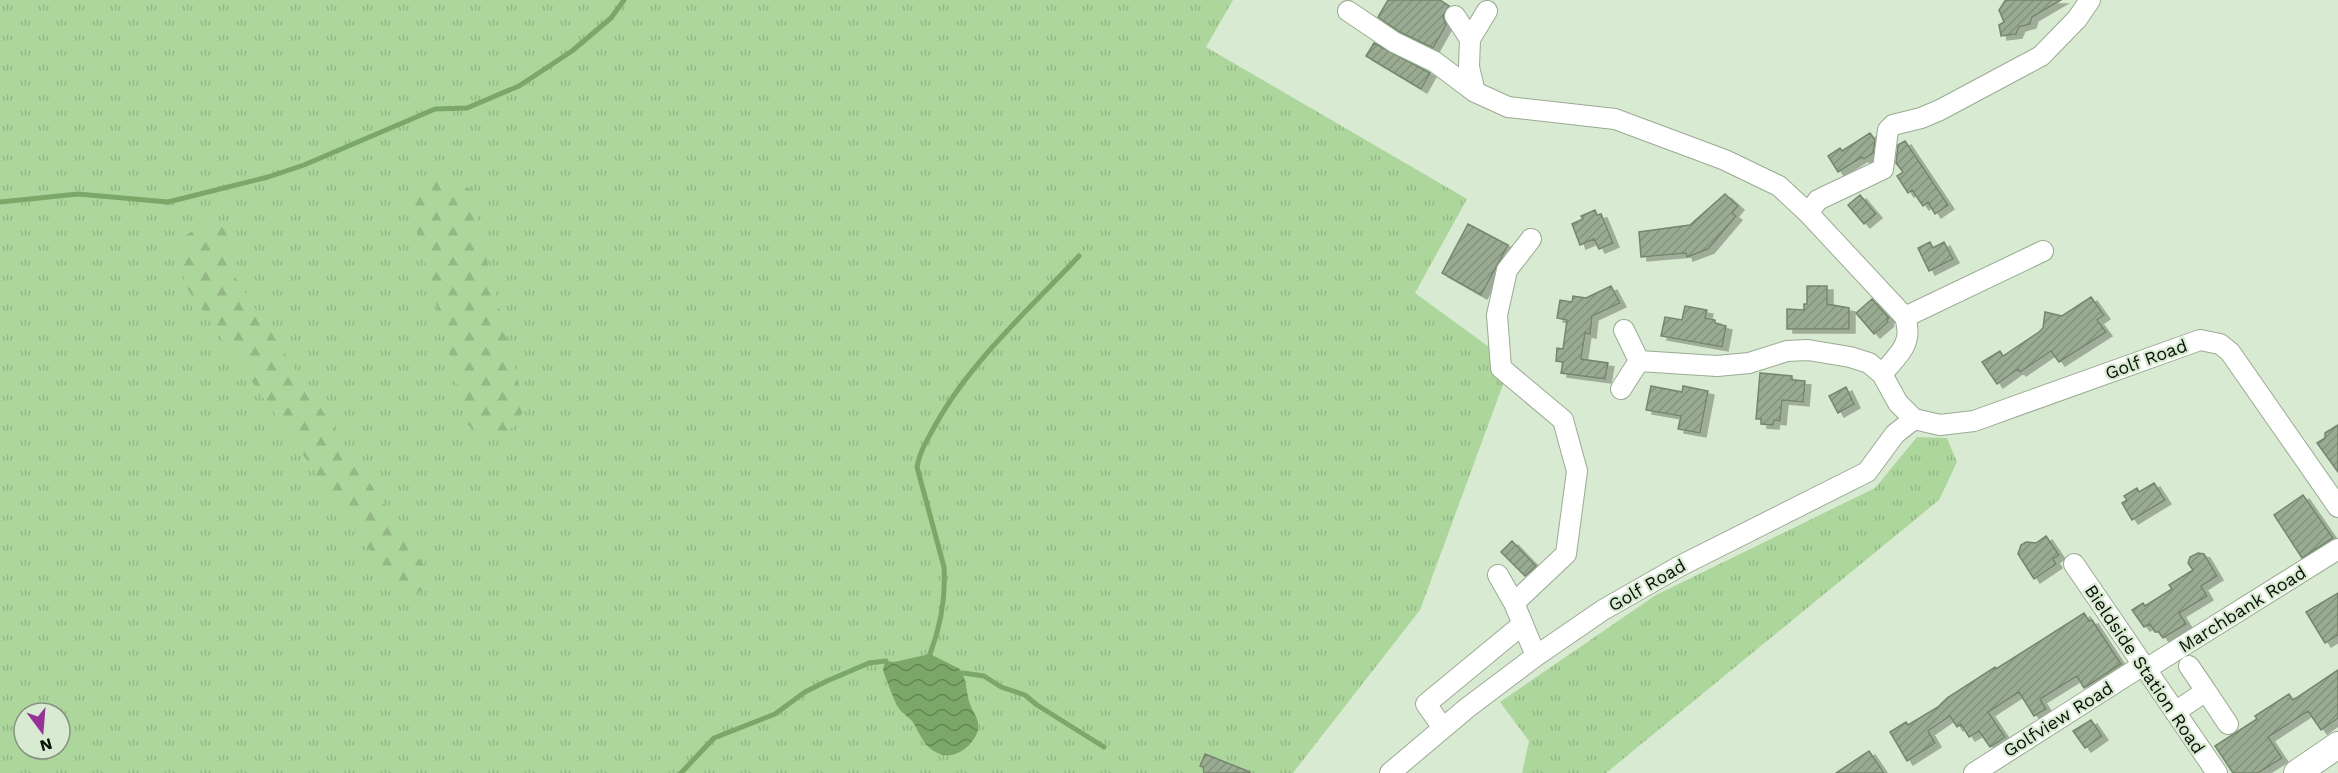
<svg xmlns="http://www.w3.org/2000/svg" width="2338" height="773" font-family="'Work Sans',sans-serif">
<defs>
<pattern id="grass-tufts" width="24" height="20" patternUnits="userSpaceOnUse" patternTransform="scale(1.5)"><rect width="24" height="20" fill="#add69c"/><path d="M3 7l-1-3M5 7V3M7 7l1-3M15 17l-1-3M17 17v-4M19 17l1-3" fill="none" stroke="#94b785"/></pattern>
<pattern id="forest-firs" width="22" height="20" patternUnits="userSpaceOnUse" patternTransform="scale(1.5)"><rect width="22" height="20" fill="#add69c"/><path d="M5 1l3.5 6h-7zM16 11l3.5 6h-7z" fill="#94b785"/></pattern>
<pattern id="water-waves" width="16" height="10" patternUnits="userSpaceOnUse" patternTransform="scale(1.5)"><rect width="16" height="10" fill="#7ba868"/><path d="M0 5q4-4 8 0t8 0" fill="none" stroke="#638754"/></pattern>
<pattern id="building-hatch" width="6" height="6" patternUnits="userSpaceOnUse" patternTransform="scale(1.5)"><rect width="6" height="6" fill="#9aab93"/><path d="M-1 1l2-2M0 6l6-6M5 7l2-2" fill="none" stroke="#83927d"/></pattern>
<filter id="shadow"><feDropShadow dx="6" dy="4" stdDeviation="0" flood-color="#0004"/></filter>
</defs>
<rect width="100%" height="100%" fill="#d8ead1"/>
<!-- grass -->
<path fill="url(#grass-tufts)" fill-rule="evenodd" d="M0 0H1233L1206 47 1467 199 1415 293 1511 363 1420 610 1293 773H0ZM24 713H60V749H24Z
M1917 437 1947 438 1957 462 1939 500 1606 773H1522L1529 741 1500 702 1656 595 1875 488Z"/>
<!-- forest -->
<path fill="url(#forest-firs)" d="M441 177 457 182 472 190 481 237 525 408C509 437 497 446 468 425L412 212 422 186Z
M207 221 230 230 234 248 231 271 432 578 419 592 403 601 394 585 184 284 182 238Z"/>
<!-- water -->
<path fill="url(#water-waves)" d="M930 654 960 669C967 679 966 693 970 704 973 713 980 719 978 730 975 743 958 758 944 755 926 751 922 738 914 724 910 717 902 714 898 707 896 705 883 672 883 669 883 667 885 663 886 661L894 662Z"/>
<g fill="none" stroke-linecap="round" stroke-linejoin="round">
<!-- stream -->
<path stroke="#7ba868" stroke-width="5" d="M0 202 78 194 168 202 268 177 304 165 435 109 467 108 519 86 572 51 611 18 624 0
M930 654C941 625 946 598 944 567L917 467C919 454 925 444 931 433 966 365 1027 312 1079 256
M963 673 984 676 1001 687 1025 695 1037 705 1104 747
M681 773 714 738 775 714 805 692 827 681 869 663 886 661"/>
</g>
<!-- building -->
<path fill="url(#building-hatch)" stroke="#75866e" stroke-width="1.5" filter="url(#shadow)" d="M1388 0H1440L1449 6 1443 16 1446 25 1433 48 1400 32 1378 17Z
M2008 0H2061L2032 17 2030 24 2019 27 2016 34 2001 36 1999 25 2004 22 1999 10 2005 1Z
M1374 43 1430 73 1421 89 1366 56Z
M1870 133 1875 140 1873 153 1864 159 1862 157 1838 172 1828 156 1840 148 1842 151Z
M1905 141 1948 205 1935 214 1928 202 1923 206 1912 190 1908 193 1897 176 1903 172 1896 163 1898 145Z
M1725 194 1738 206 1732 213 1736 216 1708 249 1687 257 1686 253 1641 257 1639 232 1690 225Z
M1860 195 1876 214 1864 224 1848 205Z
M1595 210 1597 215 1601 214 1613 243 1599 249 1594 239 1580 245 1572 224 1583 219 1581 216Z
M1468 224 1508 245 1481 295 1442 273Z
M1930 242 1933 248 1944 242 1953 259 1929 271 1918 248Z
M1611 286 1620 303 1592 316 1590 334 1585 333 1581 359 1608 363 1605 379 1561 373 1563 362 1556 361 1557 348 1563 349 1567 320 1557 318 1560 300 1572 302 1573 296 1586 298Z
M1807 286H1827V304L1849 308V329H1787V309L1804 310V304H1807Z
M2091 297 2104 315 2097 320 2106 332 2059 362 2051 351 2020 372 2018 369 1997 384 1982 362 2000 351 2003 356 2039 332 2043 328 2045 312 2062 316Z
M1872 299 1889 318 1887 320 1888 322 1874 334 1856 313Z
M1685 306 1707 310 1705 318 1715 320V323L1726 326 1722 347 1661 336 1665 317 1682 320Z
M1760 373 1792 376V380L1805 381 1803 402 1782 400 1780 421 1774 420 1773 425 1761 424V419H1756Z
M1651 386 1682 392 1683 386 1708 391 1700 433 1678 429 1681 416 1646 410Z
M1846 387 1854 404 1838 413 1829 396Z
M2338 425V472L2317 443 2325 438V433Z
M2154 483 2165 500 2132 520 2122 503 2127 500 2124 496 2137 488 2139 492Z
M2303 495 2333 538 2302 558 2274 515Z
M2046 536 2059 555 2053 559 2056 564 2034 579 2018 554 2021 545 2026 542 2036 543Z
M1512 541 1536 566 1525 576 1501 552Z
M2198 553 2204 554 2217 576 2201 586 2207 596 2179 613 2186 624 2163 638 2159 632H2155L2150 624 2144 627 2132 610 2143 603 2145 606 2172 589 2169 585 2193 570 2188 563 2190 557Z
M2338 593V635L2325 643 2306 612Z
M2084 613 2089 621 2092 620 2121 664 2084 688 2077 676 2040 699 2046 709 2034 716 2019 692 1988 712 2005 737 1990 747 1979 731 1969 737 1961 724 1957 727 1950 716 1928 731 1935 743 1907 761 1890 732 1906 722 1908 725 1938 707 1947 698 1995 667 1996 669Z
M2338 670V718L2321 730 2308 711 2268 737 2282 758 2258 773H2233L2215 746 2257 719 2255 716 2289 694 2293 700Z
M2091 720 2102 736 2085 748 2073 731Z
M1869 751 1884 773H1836Z
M1205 754 1250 772V773H1204L1203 767 1200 766Z"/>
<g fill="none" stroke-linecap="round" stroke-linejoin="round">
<!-- minor casing -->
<g stroke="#9aab93" stroke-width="22">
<path id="minor" d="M1348 11 1394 42 1435 62 1475 92 1508 107 1615 119 1725 160 1779 186 1808 213 1905 317C1914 344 1898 355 1882 374
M1455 16 1470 39
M1475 92 1469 67 1470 39 1487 11
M1808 213 1818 200 1883 169 1888 130 1893 125 1921 118 1940 110 2041 56 2077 19 2090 0
M1905 317 2043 251
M1639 361 1717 366 1749 363 1787 351 1808 350 1850 357 1869 363 1882 374 1898 403 1914 419 1940 425 1974 421 2200 340 2220 344 2230 352 2338 507
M1621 389 1639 361 1624 330
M2074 564 2217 773
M1498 575 1514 603 1536 656
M1514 603 1566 554 1577 471 1563 420 1501 368 1497 315 1507 270 1531 239
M2146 669 2338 549
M2206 691 2228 724
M2175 712 2206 691 2189 666
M1443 728 1426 704 1523 624
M1390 773 1467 708 1536 656 1603 610 1680 566 1867 472 1895 434 1914 419
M1974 773 2143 665"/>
</g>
<!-- major casing -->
<g stroke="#9aab93" stroke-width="28">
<path id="major" d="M2297 773 2338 745"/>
</g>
<!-- minor -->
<use href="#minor" stroke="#fff" stroke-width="20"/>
<!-- major -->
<use href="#major" stroke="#fff" stroke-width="26"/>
</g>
<g text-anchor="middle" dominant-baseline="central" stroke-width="4.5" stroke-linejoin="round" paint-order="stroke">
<!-- street labels -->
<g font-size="18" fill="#0a1007" stroke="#d8ead1">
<text transform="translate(2146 359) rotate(-20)">Golf Road</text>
<text transform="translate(1647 585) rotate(-30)">Golf Road</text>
<text transform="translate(2242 609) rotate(-32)">Marchbank Road</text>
<text transform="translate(2145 669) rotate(56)">Bieldside Station Road</text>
<text transform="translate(2058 719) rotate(-32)">Golfview Road</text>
</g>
</g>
<!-- north arrow -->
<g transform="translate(42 731) rotate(164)"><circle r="28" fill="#d8ead1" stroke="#869380" stroke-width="1.5"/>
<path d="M0-4.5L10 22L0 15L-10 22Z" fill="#973298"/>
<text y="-9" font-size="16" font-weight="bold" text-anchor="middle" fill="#0a1007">N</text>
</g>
</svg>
